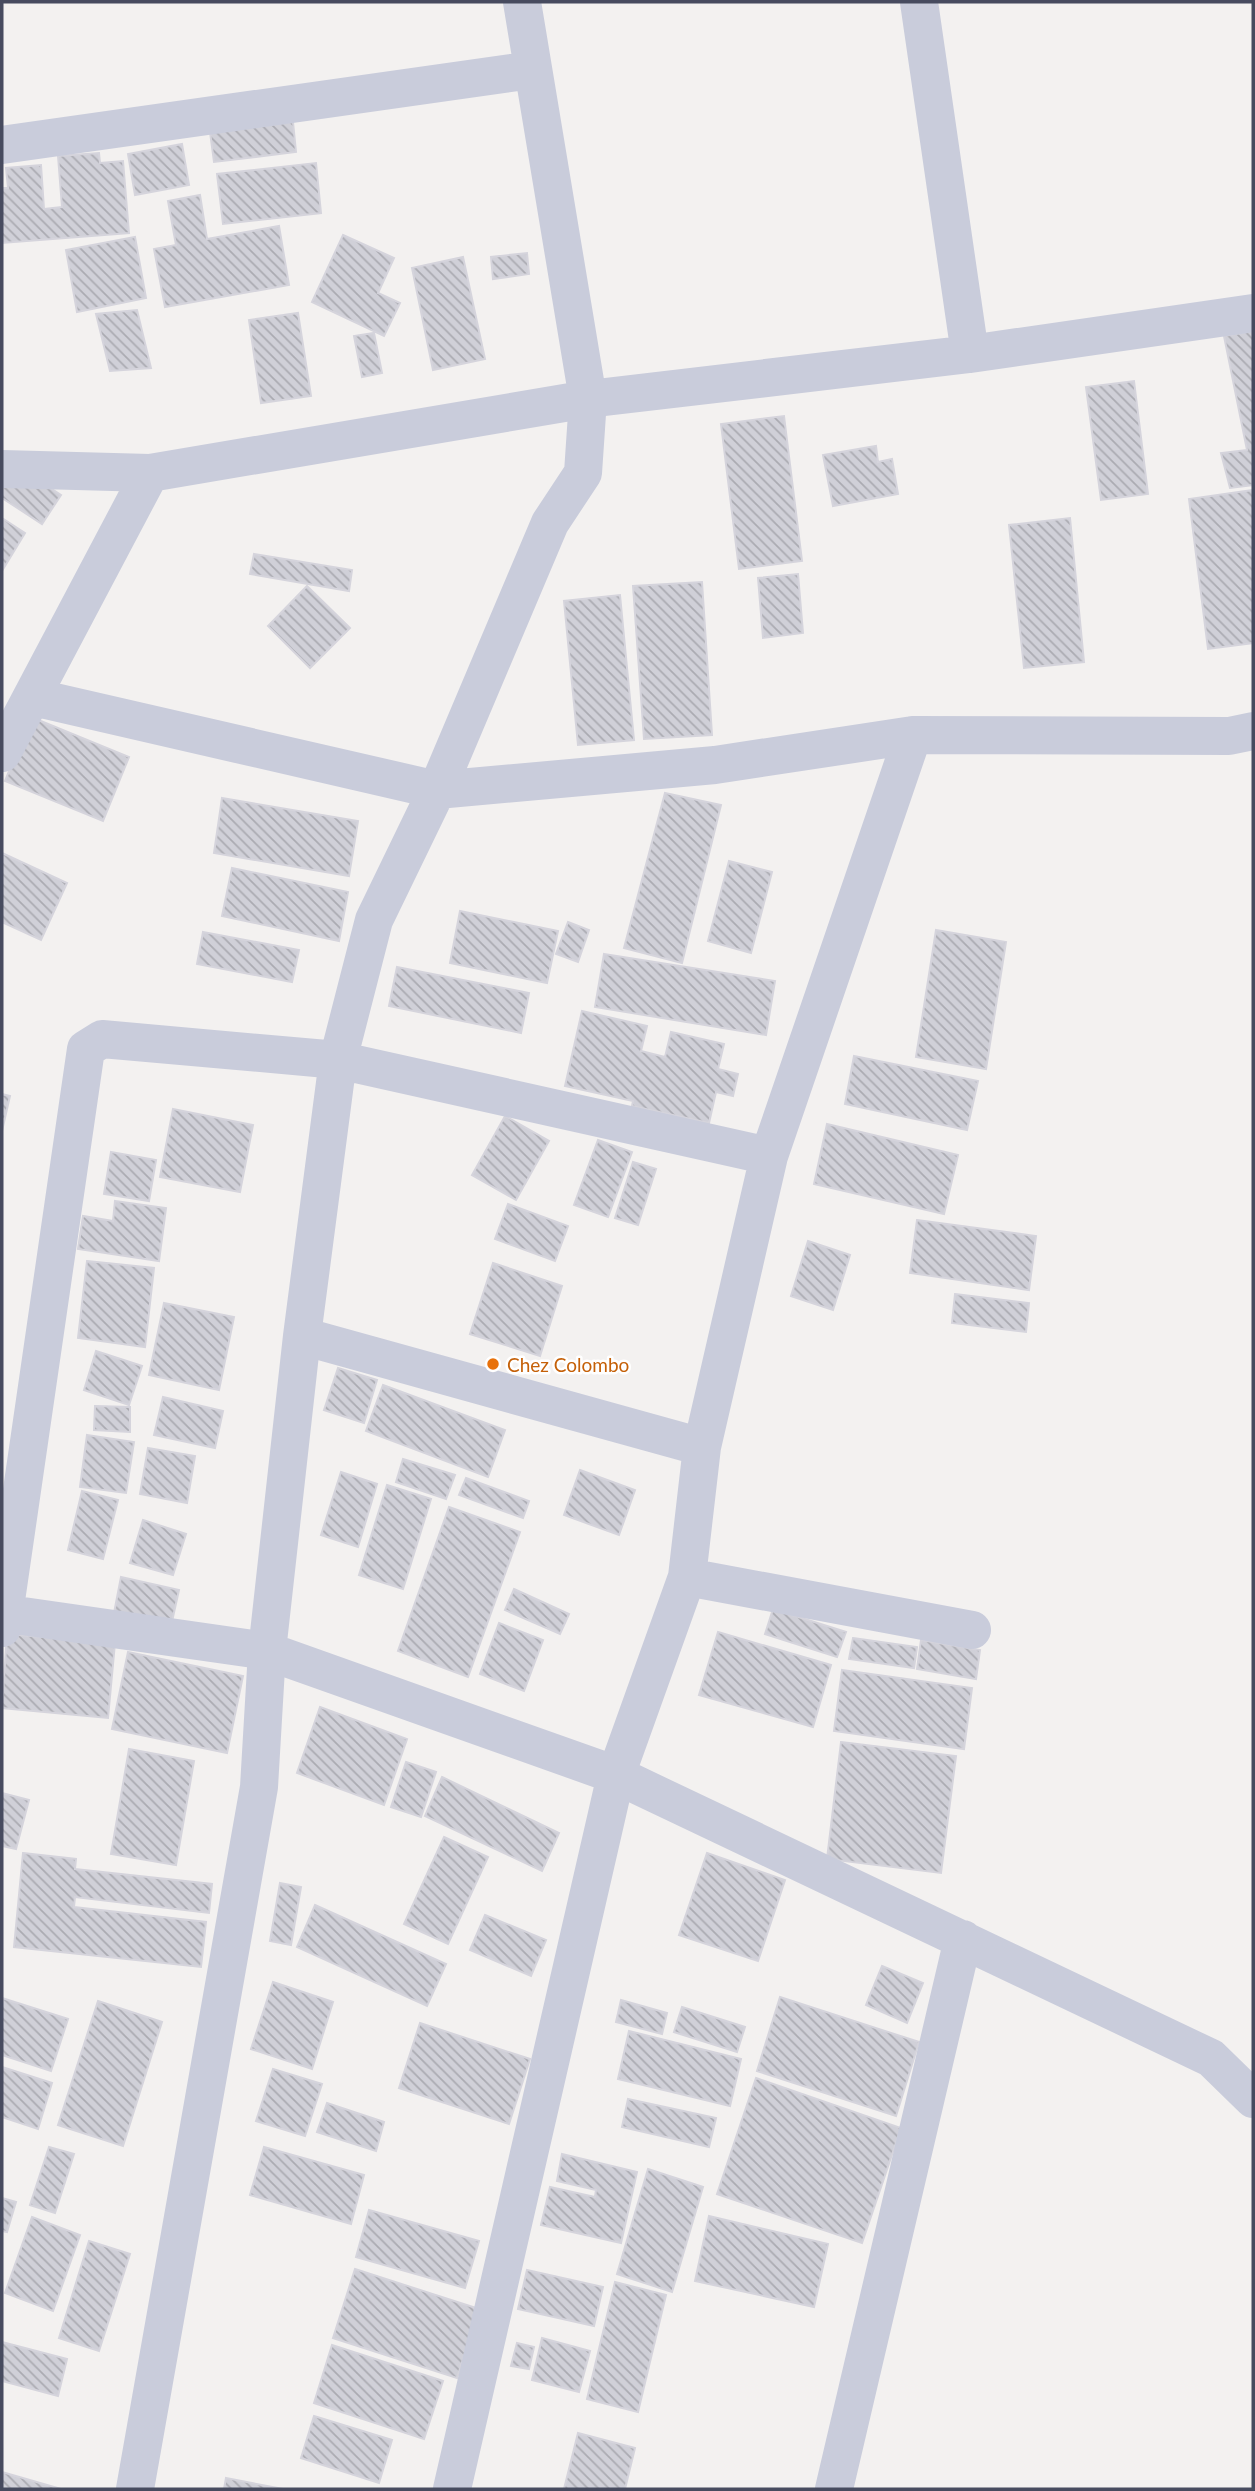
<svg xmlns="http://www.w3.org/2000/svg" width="1255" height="2491" font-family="Lato,sans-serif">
<defs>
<pattern id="building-back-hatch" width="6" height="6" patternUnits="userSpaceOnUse" patternTransform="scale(1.75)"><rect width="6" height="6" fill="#d0d0d8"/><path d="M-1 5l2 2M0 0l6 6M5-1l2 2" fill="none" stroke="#ababb2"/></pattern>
</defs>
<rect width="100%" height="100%" fill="#f3f1f0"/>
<!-- building -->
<path fill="url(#building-back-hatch)" stroke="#d5d4dc" stroke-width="2" d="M293 122 296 152 214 162 210 132Z
M182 144 189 185 135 195 128 154Z
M99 153 100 163 123 161 129 233 2 243V188H8L6 168 41 165 44 209 62 207 58 156Z
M316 163 321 213 223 224 217 174Z
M200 195 207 239 279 226 289 285 165 307 154 249 176 245 168 201Z
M343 235 394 258 378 293 400 303 384 336 312 302Z
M135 237 146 298 77 312 66 250Z
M527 253 529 274 493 279 491 257Z
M463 257 485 359 433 370 412 268Z
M137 310 151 368 110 371 96 314Z
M298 313 311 396 261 403 249 320Z
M1253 331V485L1230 488 1221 453 1247 450 1224 336Z
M374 333 382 373 362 377 354 336Z
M1134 381 1148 494 1101 500 1086 387Z
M784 416 802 561 739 569 721 424Z
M876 446 878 462 892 459 898 494 833 506 823 455Z
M2 456 61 495 42 524 2 498Z
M1253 490V643L1208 649 1189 499Z
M2 518 25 533 2 571Z
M1070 518 1084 662 1024 668 1009 525Z
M254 554 352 570 349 591 250 574Z
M798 574 803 633 763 638 758 578Z
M702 582 712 735 644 739 633 586Z
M307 586 350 628 310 668 268 626Z
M620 595 634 740 578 745 564 601Z
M31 717 129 757 103 821 5 781Z
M665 793 721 805 682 963 624 948Z
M222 798 358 821 349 876 214 853Z
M2 853 67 883 41 940 2 922Z
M729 861 772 872 751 953 708 941Z
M232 868 348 892 339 941 222 916Z
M460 911 558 931 547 983 450 963Z
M568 922 589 930 578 962 556 954Z
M936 930 1006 942 986 1069 916 1057Z
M203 932 299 950 292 982 197 964Z
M604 954 775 981 766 1035 595 1007Z
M397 967 529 993 521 1033 389 1006Z
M582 1011 647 1026 641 1051 665 1057 671 1032 724 1044 718 1069 738 1074 733 1096 716 1092 709 1123 632 1106 633 1101 565 1086Z
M854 1056 978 1081 967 1130 845 1104Z
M2 1094 10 1096 2 1131Z
M173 1109 253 1125 240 1192 160 1177Z
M505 1116 549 1141 516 1200 472 1175Z
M827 1124 958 1155 944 1214 814 1184Z
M598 1140 632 1152 608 1217 574 1205Z
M111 1152 156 1160 149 1201 104 1194Z
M633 1162 656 1169 638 1225 615 1218Z
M115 1201 166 1208 159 1261 78 1249 83 1216 113 1221Z
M508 1204 568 1226 555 1261 495 1239Z
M917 1220 1036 1236 1029 1290 910 1273Z
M808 1241 850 1255 833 1310 791 1296Z
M87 1261 154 1268 145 1347 78 1338Z
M493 1263 562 1286 540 1356 470 1334Z
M955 1294 1029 1303 1026 1332 952 1323Z
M164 1303 234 1317 219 1390 149 1375Z
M96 1351 142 1366 129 1405 84 1390Z
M338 1368 377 1380 364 1423 324 1410Z
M383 1385 505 1430 488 1477 366 1431Z
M163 1397 223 1411 215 1448 154 1435Z
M95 1406 130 1407V1432L94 1430Z
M87 1435 134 1442 126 1493 80 1487Z
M148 1448 195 1456 187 1503 140 1494Z
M403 1459 455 1475 446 1499 396 1482Z
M580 1470 635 1490 619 1535 564 1515Z
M341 1472 377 1484 358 1547 321 1535Z
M466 1478 529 1501 523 1518 459 1495Z
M387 1485 431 1499 403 1589 359 1575Z
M82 1491 118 1500 103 1559 68 1550Z
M449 1507 520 1532 468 1677 398 1651Z
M143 1520 186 1534 173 1575 130 1563Z
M121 1577 179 1590 171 1626 114 1613Z
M514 1589 569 1614 560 1634 505 1610Z
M773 1609 846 1632 837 1657 765 1634Z
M499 1623 543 1640 524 1691 480 1674Z
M718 1632 831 1665 813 1727 699 1695Z
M7 1634 115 1643 108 1718 2 1708Z
M853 1638 917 1647 914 1668 849 1659Z
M921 1640 980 1650 976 1679 917 1669Z
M128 1652 243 1676 227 1753 112 1729Z
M842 1670 972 1688 964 1749 834 1731Z
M320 1707 407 1739 384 1805 297 1773Z
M841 1742 956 1756 941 1873 827 1859Z
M129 1749 194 1761 176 1865 111 1854Z
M406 1762 436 1772 421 1817 391 1807Z
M442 1777 559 1833 542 1871 425 1816Z
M2 1793 29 1800 16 1849 2 1846Z
M444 1837 488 1857 448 1944 404 1924Z
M23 1853 76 1859 75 1869 212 1884 209 1913 75 1897 74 1907 206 1922 201 1967 14 1947Z
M707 1853 785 1880 758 1961 679 1935Z
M280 1883 301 1887 291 1945 270 1941Z
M315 1905 446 1964 427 2006 297 1947Z
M485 1915 546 1940 531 1976 470 1950Z
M882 1966 923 1983 907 2023 866 2005Z
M273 1982 333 2002 312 2069 251 2049Z
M780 1997 919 2042 896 2116 757 2071Z
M2 1998 68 2019 51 2071 2 2055Z
M621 2000 667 2013 662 2034 616 2022Z
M98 2001 162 2022 123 2146 58 2125Z
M682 2007 745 2027 737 2052 674 2032Z
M420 2023 530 2059 509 2124 399 2088Z
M629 2031 741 2059 730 2106 618 2079Z
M2 2067 52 2083 38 2129 2 2117Z
M273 2069 322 2084 305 2136 256 2121Z
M756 2078 901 2128 862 2243 717 2194Z
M628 2099 716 2118 709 2147 622 2127Z
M327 2103 384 2122 376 2151 317 2132Z
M49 2147 74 2154 55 2213 30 2205Z
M264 2147 364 2175 351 2224 250 2195Z
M562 2154 637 2172 621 2243 541 2225 550 2187 595 2197 596 2190 557 2181Z
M648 2169 703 2187 672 2292 617 2274Z
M2 2198 16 2202 7 2232 2 2231Z
M369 2210 479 2241 465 2288 356 2257Z
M709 2216 828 2244 814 2307 695 2281Z
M32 2217 80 2235 53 2311 5 2293Z
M89 2241 130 2254 99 2351 59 2338Z
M355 2269 479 2309 457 2378 333 2338Z
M527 2270 603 2287 594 2326 518 2309Z
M615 2282 666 2295 638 2412 587 2399Z
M542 2338 590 2351 579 2392 532 2380Z
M2 2342 67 2359 58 2396 2 2381Z
M517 2343 534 2347 529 2369 511 2366Z
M332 2345 443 2381 424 2439 314 2403Z
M314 2416 392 2440 379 2483 301 2458Z
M578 2433 635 2448 625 2489H564Z
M2 2472 61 2489H2Z
M226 2478 283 2489H224Z"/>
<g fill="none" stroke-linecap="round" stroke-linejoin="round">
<!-- minor -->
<path stroke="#c9ccdb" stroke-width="38" d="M919 2 970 354
M2 145 532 70
M2 469 150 473 588 399 970 354 1253 313
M33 697 437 790 715 765 913 735 1229 736 1253 731
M2 753 150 473
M302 1336 702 1447
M687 1577 972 1630
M2 1613 267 1651 616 1775 1211 2058 1253 2099
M2 1628 86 1049 102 1039 338 1060 769 1156
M135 2489 259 1787 267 1651 302 1336 338 1060 374 920 437 790 550 523 583 473 588 399 522 2
M452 2489 616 1775 687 1577 702 1447 769 1156 913 735
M834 2489 963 1939"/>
</g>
<!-- markers -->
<circle fill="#e8710a" stroke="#fff" stroke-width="2.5" cx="493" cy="1364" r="7"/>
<g text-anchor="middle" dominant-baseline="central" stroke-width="5" stroke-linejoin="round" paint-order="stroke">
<!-- food labels -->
<g font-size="19" fill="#c56008" stroke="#fff" text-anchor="start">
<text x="507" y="1364">Chez Colombo</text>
</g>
</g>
<!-- border -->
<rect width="1255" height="2491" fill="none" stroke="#474b5f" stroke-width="7"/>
</svg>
